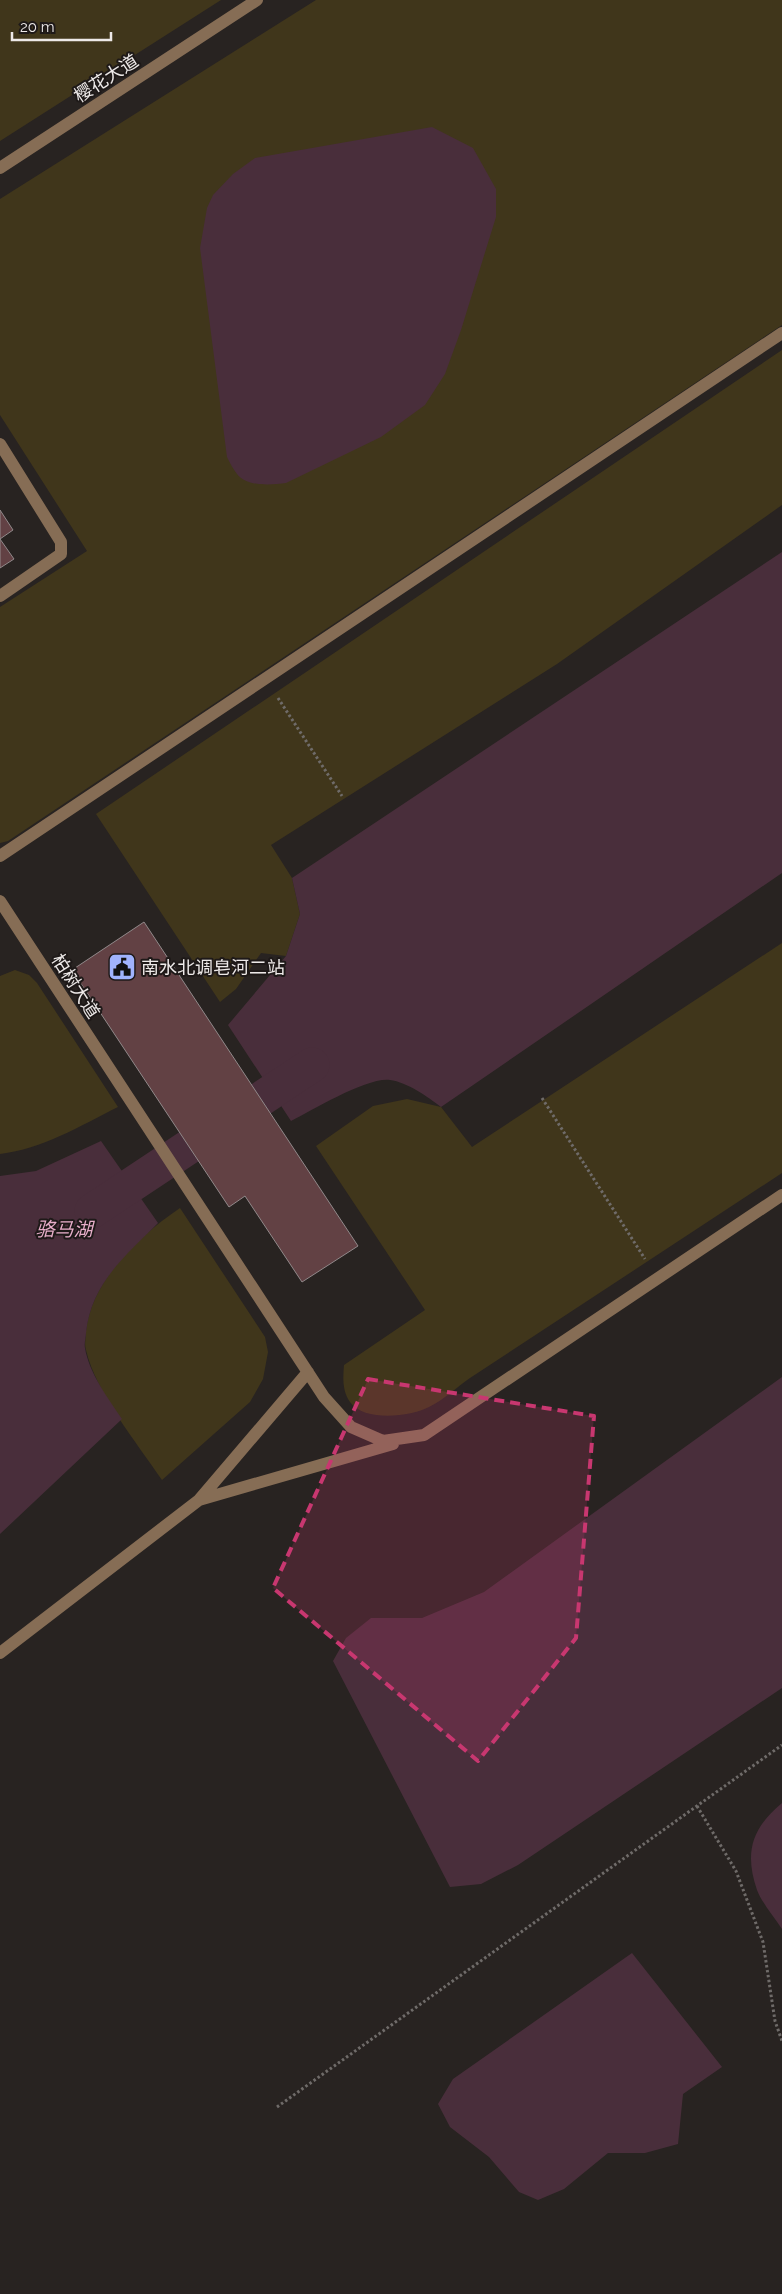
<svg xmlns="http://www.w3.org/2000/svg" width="782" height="2294" font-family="Raleway,'Noto Sans SC',sans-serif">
<rect width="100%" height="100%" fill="#282321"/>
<!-- green -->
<path fill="#40361b" d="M0 0H221L0 141Z
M316 0H782V325L8 841 0 843V607L87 551 0 415V199Z
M782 350V505L557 664 271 845 292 878 300 914 286 956 261 953 236 989 220 1002 96 814Z
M782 943V1173L470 1378C457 1387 444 1400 429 1407 410 1417 364 1422 350 1402 342 1391 343 1377 344 1365L425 1310 316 1146 373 1106 407 1099 441 1107 472 1147Z
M15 970 29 975 37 983 118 1107C80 1126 42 1149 0 1154V976Z
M180 1208 265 1337 268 1352 263 1379 250 1402 162 1480C137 1443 96 1393 86 1350 84 1344 86 1337 86 1331 92 1279 139 1236 180 1208Z"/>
<!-- water -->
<path fill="#492e3b" d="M432 127 473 148 496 189V217L461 330 445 374 425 405 381 437 286 483C271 485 247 487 237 474 233 469 230 463 227 457L200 248 207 208 213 195 233 174 255 158Z
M782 552V873L441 1107C428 1097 407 1082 390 1080 367 1077 313 1110 291 1121L228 1025 286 956 300 914 292 878Z
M101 1141 158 1223C125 1256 91 1284 86 1333 86 1337 84 1343 85 1348 89 1373 108 1398 122 1419L0 1534V1176L36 1171Z
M782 1377V1688L518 1865 481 1884 450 1887 333 1661 346 1638 371 1618H422L484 1592Z
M782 1803V1929C774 1917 762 1903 757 1890 744 1852 752 1828 782 1803Z
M632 1953 722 2067 683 2094 678 2144 645 2153H608L564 2189 538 2200 519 2192 489 2157 450 2127 438 2104 453 2079Z"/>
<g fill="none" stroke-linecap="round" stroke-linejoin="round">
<!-- canal -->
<path stroke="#492e3b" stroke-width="35" d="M92 1211 312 1065"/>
</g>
<!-- building -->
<path fill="#624144" stroke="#91898a" d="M0 510 13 530 0 539Z
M0 539 14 559 0 568Z
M144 922 358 1246 302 1282 245 1196 229 1207 72 970Z"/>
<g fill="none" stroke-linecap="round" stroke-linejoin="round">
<!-- path -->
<path stroke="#6f6b69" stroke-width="3" stroke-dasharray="2.5 2.5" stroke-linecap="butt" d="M278 698 342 796
M542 1098 645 1259
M697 1806 736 1871 763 1942 775 2021 782 2041
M277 2107 782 1745"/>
<!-- minor -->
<path stroke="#866d55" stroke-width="12" d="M0 168 257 0
M0 444 61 542V554L0 596
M0 856 782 333
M0 901 324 1397 351 1427 383 1441 424 1435 782 1195
M308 1372 199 1500 393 1444
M0 1653 199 1500"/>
</g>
<!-- marked area -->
<path fill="#c83770" fill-opacity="0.2" stroke="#c83770" stroke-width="4" stroke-dasharray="10 6" stroke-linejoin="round" d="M368 1379 594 1416 576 1638 478 1761 273 1588Z"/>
<!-- icons -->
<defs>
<g id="civic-square" transform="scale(1.4375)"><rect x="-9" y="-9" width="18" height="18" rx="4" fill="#a0b3fd" stroke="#1e1918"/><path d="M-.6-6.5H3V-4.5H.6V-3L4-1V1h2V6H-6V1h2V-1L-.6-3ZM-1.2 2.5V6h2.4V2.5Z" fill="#111"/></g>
</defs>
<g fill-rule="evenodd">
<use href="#civic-square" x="122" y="967"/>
</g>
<g text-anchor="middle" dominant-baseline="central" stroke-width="4" stroke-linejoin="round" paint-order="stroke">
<!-- street labels -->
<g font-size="18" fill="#ede9e8" stroke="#1e1918">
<text transform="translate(106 78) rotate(-33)">樱花大道</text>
<text transform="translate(76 986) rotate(57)">柏树大道</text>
</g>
<!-- poi labels -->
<g font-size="18" fill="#ede9e8" stroke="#1e1918" text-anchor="start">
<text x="141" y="967">南水北调皂河二站</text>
</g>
<!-- water labels -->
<g font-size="19" font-style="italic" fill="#e7aec9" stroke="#1e1918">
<text x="64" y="1229">骆马湖</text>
</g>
</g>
<!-- scale -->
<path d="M12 32v8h99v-8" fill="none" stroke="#ede9e8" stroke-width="2.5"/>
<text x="20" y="32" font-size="15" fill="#ede9e8" stroke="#1e1918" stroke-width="4" paint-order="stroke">20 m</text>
</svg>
